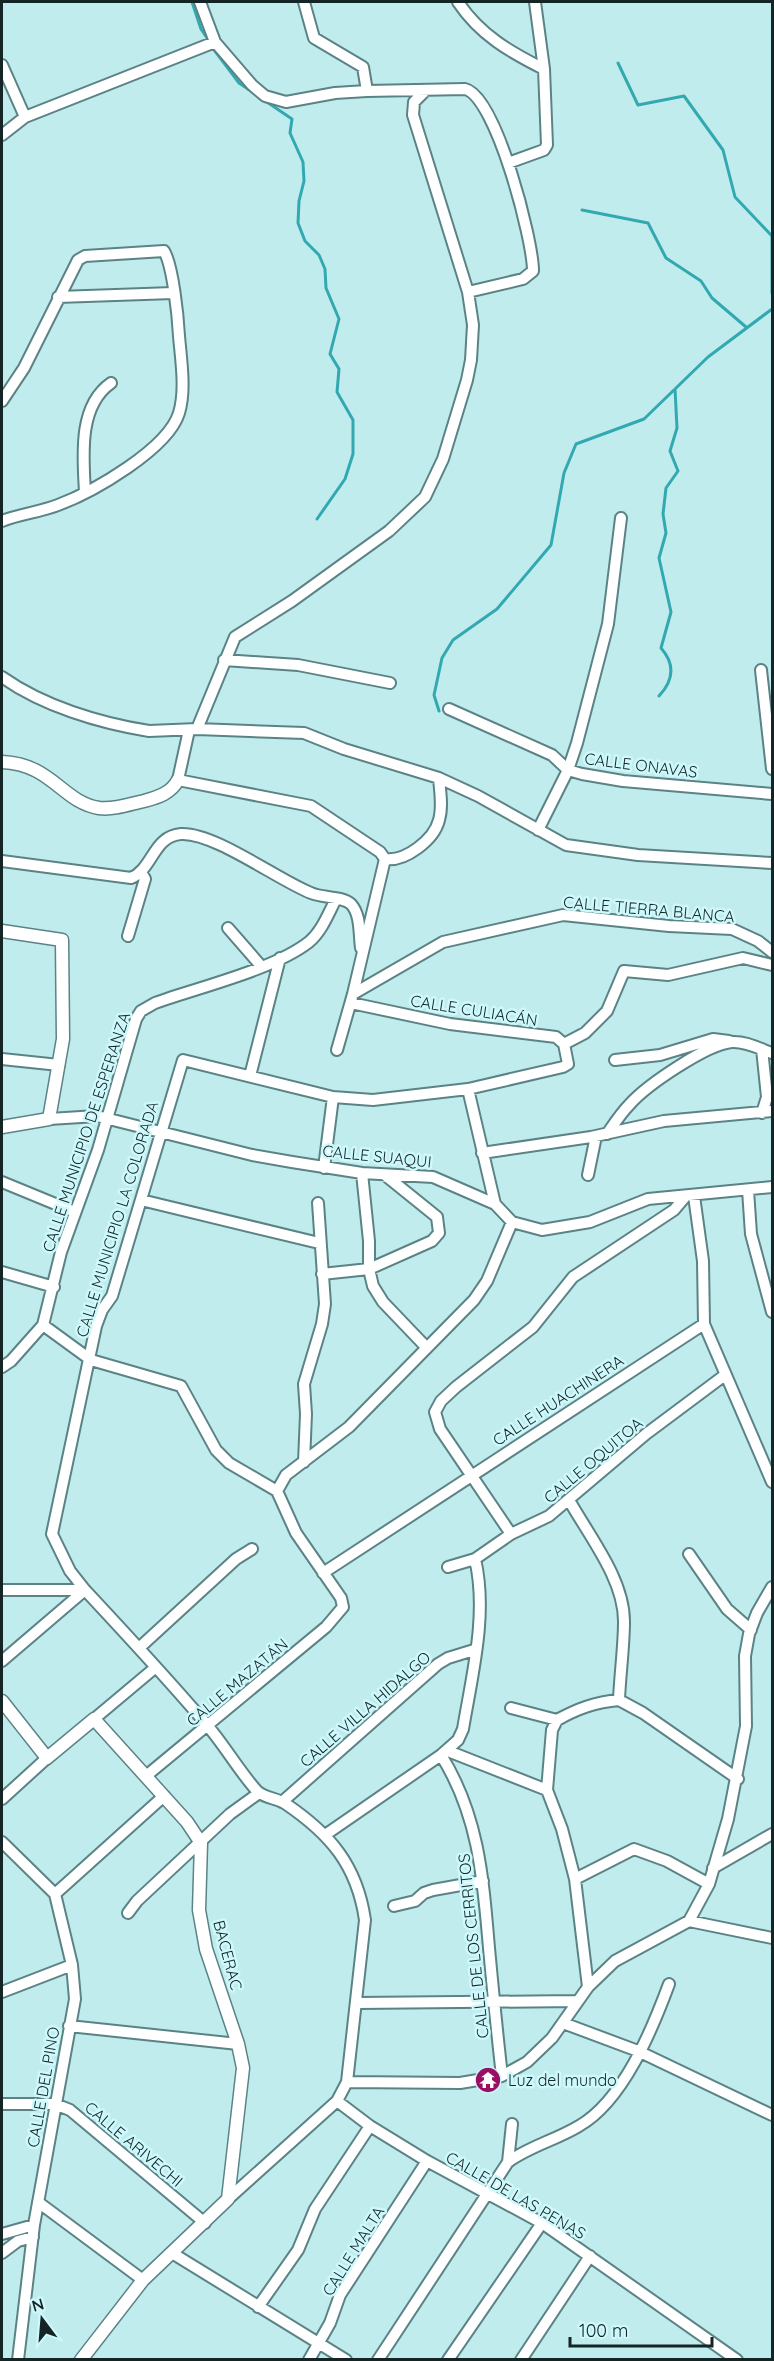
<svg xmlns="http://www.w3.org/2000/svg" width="774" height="2361" font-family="Quicksand,sans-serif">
<rect width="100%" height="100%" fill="#c1ecee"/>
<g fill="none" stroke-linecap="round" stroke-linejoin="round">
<!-- stream -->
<path stroke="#32a9b0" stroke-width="3" d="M192 2 201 29 209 41
M212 47 239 83 254 93
M618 63 638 105 684 96 723 150 735 197 772 236V293
M264 100 292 119 290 133 303 162 304 181 299 201 298 223 305 241 319 255 325 269 326 288 339 319 330 354 339 369 337 392 353 420V454L345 479 317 519
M582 210 648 223 666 258 701 281 712 298 746 327
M659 696C673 681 676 665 661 648L671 612 659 558 666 533 663 514 666 488 678 471 670 451 677 428 675 389
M439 711 434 695 442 658 453 640 497 609 551 545 564 473 576 444 644 419 708 357 772 309"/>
<!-- minor casing -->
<g stroke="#5b8385" stroke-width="14">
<path id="minor" d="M200 2 215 42 252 85 265 96 286 102 335 93 367 91 363 67 314 38 304 2
M458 2C480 35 510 52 544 69
M2 65 25 117
M367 91 465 89C496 96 533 240 533 271L523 279 468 292
M2 135 25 117 215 42
M508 163 544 150 547 145 544 69 535 2
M58 297 173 293
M2 401 24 368 78 260 85 256 164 251C173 266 178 317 179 336 181 360 186 390 179 413 168 449 93 492 58 505 40 512 20 514 2 521
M85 492C83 456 78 406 111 383
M224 660 298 665 390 683
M761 670 772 769
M2 677C43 706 99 723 149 731L197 729 304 733 344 749 439 778 478 796 566 845 638 855 772 863
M449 709 552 755 568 770 582 774 623 781 772 794
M197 729 235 637 292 601 389 531 425 497 443 459 467 380 471 360 473 325 468 292 413 115 414 102 426 90
M189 730 178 780 311 806 380 852 385 859 353 994 337 1050
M538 830 568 770 577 743 608 624 621 518
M385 859C405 862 434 840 439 820 443 807 440 791 439 778
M2 861 131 878C153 869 153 836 181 834 214 832 278 880 311 893 322 898 342 896 351 904 361 915 359 934 361 948
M228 928 261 966
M128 936 145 879 141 872
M353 994 443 942 563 915 669 926 732 929 758 941 772 952
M564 1044 585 1033 607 1011 624 971 668 975 743 958 772 965
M2 1059 59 1065
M615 1060 660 1055 713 1039 729 1041
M250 1076 280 958
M468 1089 495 1204
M762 1113 767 1097 762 1049
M49 1119 97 1116 252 1155 292 1162 362 1173 433 1177 495 1204 512 1222 542 1230 590 1222 648 1199 772 1187
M607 1134C614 1124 621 1113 630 1104 647 1085 707 1044 732 1042 746 1041 760 1049 772 1053
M482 1153 591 1137 664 1121 772 1111
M324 1168 333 1097
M362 1173 369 1241V1269L373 1286 383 1302 427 1348
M588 1175 596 1136
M2 1182 75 1212
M748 1190 751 1234 772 1312
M141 1200 319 1243
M2 1272 54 1287
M322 1274 369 1269 432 1241 439 1233 437 1217 385 1175
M704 1324 772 1482
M43 1325 91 1360 181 1386 216 1450 229 1463 277 1491 296 1533 341 1598 343 1607 326 1627 146 1776
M2 1367 11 1361 43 1325 61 1252 98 1150 136 1019 141 1011 155 1003C199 987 273 970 309 942 322 931 328 914 336 899
M304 1462 306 1414 304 1384 322 1324 325 1304 318 1203
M277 1491 286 1475 349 1427 474 1300 487 1281 512 1222
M569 1500C589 1536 624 1579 624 1621 624 1647 620 1674 619 1700
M511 1534 440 1429 435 1412 441 1401 456 1387 533 1327 573 1277 674 1210 685 1197
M689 1554 727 1609 751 1630
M448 1567 475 1559
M323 1573 704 1324 703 1261 694 1196
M2 1590H85
M139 1648 236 1559 252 1549
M2 1661 85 1590
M619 1700 643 1713 738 1779
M511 1708 557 1720C577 1709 595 1702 619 1700
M94 1719 156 1667
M557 1720 552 1730 547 1790 562 1829 575 1879 588 1987
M448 1751 547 1790
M2 1799 47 1758
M282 1802 438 1664 448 1658 474 1650
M325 1835 441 1755
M2 1842 55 1894 72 1965 75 1999 34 2225 18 2360
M713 1868 772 1834
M575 1879 634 1849 667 1861 709 1884
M55 1894 164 1796
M394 1906 415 1901 424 1893 433 1890 483 1881
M128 1913 137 1901 230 1814 259 1793
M689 1921 772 1938
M2 1992 72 1965
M357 2003 578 2001
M563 2023 638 2051 772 2115
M69 2026 238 2044
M502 2076C497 2033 493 1991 489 1948 483 1878 479 1816 441 1755L458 1740 463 1729C472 1675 488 1614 475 1559L511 1534 549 1516 646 1434 725 1375
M347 2082 460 2083 502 2076 527 2062 552 2038 588 1987 615 1961 689 1921 709 1884 728 1819 746 1726 745 1656 749 1634 757 1613 772 1587
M337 2101 370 2126 427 2161 542 2223 737 2360
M2 2104H55L70 2110 205 2223
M508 2162 512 2124
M228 2199 337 2101 347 2082 365 1920C357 1865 330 1834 286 1804 277 1798 264 1798 257 1791 239 1771 225 1746 207 1725 168 1679 126 1634 85 1590L70 1571 52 1534 96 1326 102 1310 112 1296 183 1060 333 1097 373 1100 468 1089 563 1067 568 1064 564 1044 556 1037 450 1024 351 1003
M38 2202 143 2280
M2 2234 34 2225
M2 2253 18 2241 33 2237
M172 2253 346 2360
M258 2307 298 2250 315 2209 370 2126
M309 2360 330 2323 340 2295 427 2161
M378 2360 508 2162C530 2146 556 2140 579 2126 623 2101 652 2030 669 1984
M448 2360 542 2223
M521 2360 590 2256"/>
</g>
<!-- tertiary casing -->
<g stroke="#5b8385" stroke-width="15">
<path id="tertiary" d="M2 762C52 764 62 802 99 808 114 810 130 804 144 801 159 797 171 793 178 780
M2 931 62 940 63 1039 49 1119 2 1127
M2 1701 47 1758 94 1719 187 1822 201 1843 199 1910 206 1949 238 2044 243 2068 228 2199 143 2280 81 2360"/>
</g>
<!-- minor -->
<use href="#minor" stroke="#fff" stroke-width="10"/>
<!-- tertiary -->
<use href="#tertiary" stroke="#fff" stroke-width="12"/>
</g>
<!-- icons -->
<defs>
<g id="temple-disc" transform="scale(1.35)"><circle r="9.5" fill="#980f64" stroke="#cef9fc"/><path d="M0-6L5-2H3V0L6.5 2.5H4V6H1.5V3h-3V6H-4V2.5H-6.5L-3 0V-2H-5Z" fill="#fff"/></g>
</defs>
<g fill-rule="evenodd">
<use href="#temple-disc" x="488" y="2080"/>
</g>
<g text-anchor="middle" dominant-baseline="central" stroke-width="5" stroke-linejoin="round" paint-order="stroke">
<!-- street labels -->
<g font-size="16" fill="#152526" stroke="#cef9fc">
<text transform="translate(641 765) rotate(7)">CALLE ONAVAS</text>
<text transform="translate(649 909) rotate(5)">CALLE TIERRA BLANCA</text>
<text transform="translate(474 1010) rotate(9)">CALLE CULIACÁN</text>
<text transform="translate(86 1132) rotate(-72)">CALLE MUNICIPIO DE ESPERANZA</text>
<text transform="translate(377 1156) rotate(6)">CALLE SUAQUI</text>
<text transform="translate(117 1219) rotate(-73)">CALLE MUNICIPIO LA COLORADA</text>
<text transform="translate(558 1400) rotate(-33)">CALLE HUACHINERA</text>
<text transform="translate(593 1460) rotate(-40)">CALLE OQUITOA</text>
<text transform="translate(237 1682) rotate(-40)">CALLE MAZATÁN</text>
<text transform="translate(365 1709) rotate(-41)">CALLE VILLA HIDALGO</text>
<text transform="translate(473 1946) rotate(-96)">CALLE DE LOS CERRITOS</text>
<text transform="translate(228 1955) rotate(75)">BACERAC</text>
<text transform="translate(43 2087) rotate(-80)">CALLE DEL PINO</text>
<text transform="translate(134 2144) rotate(40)">CALLE ARIVECHI</text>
<text transform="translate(516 2195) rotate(30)">CALLE DE LAS PENAS</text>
<text transform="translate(353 2251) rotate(-58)">CALLE MALTA</text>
</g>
<!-- poi labels -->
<g font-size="16" fill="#152526" stroke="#cef9fc" text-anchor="start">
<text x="508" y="2080">Luz del mundo</text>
</g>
</g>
<!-- border -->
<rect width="774" height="2361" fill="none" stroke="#152526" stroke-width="6"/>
<!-- north arrow -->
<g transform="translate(42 2319) rotate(344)" stroke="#cef9fc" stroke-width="4.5" paint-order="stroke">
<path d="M0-4.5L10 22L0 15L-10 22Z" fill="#152526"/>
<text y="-9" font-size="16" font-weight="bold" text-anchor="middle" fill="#152526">N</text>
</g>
<!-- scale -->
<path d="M570 2337v9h142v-9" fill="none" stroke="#152526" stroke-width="3"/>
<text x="579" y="2337" font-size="18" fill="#152526" stroke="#cef9fc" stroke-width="4.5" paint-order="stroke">100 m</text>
</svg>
